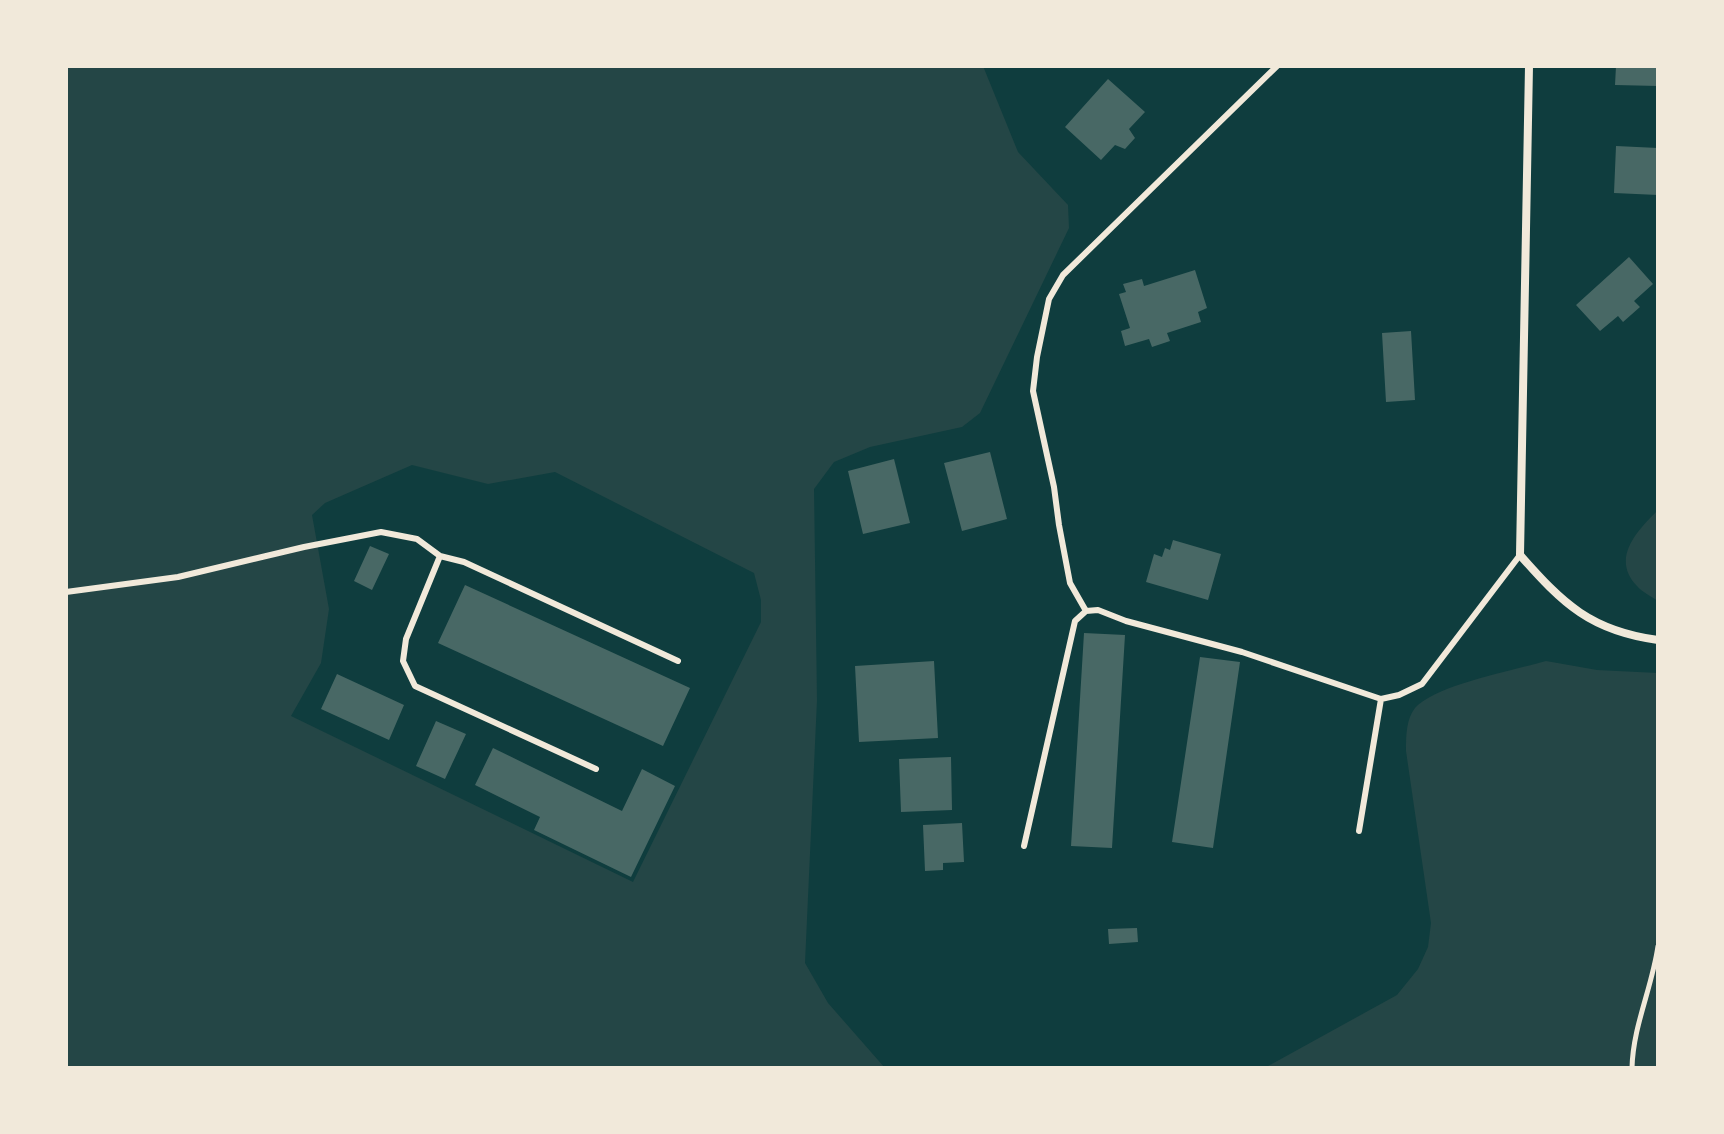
<svg xmlns="http://www.w3.org/2000/svg" width="1724" height="1134" font-family="'PT Sans Narrow',sans-serif">
<rect width="100%" height="100%" fill="#0f3d3e"/>
<!-- green -->
<path fill="#244646" fill-rule="evenodd" d="M66 66H983L1018 152 1068 205 1069 228 980 413 962 427 870 447 834 462 814 489 817 700 805 963 828 1003 885 1068H66ZM412 465 488 484 555 472 754 573 761 600V622L633 882 291 716 321 663 329 609 312 515 325 503Z
M1658 510V601C1651 596 1642 592 1637 586 1610 558 1638 530 1658 510Z
M1546 661 1597 670 1658 673V1068H1253L1268 1066 1397 995 1418 969 1428 947 1431 923 1406 751C1406 737 1406 719 1415 708 1435 685 1515 670 1546 661Z"/>
<!-- building -->
<path fill="#486865" d="M1616 66H1658V86L1615 85Z
M1108 79 1145 112 1129 129 1135 138 1125 149 1115 145 1101 160 1065 127Z
M1616 146 1658 148V195L1614 193Z
M1629 257 1653 284 1634 301 1640 307 1623 322 1618 316 1600 331 1576 305Z
M1195 270 1207 308 1198 312 1201 322 1167 333 1170 341 1152 347 1149 339 1125 346 1121 331 1130 328 1119 294 1126 292 1123 284 1142 279 1144 286Z
M1411 331 1415 400 1386 402 1382 333Z
M990 452 1007 519 962 531 944 463Z
M894 459 910 523 863 534 848 471Z
M1173 540 1221 554 1208 600 1146 582 1154 554 1162 557 1165 548 1170 550Z
M370 546 389 554 372 590 354 581Z
M465 585 690 688 663 746 438 643Z
M1084 633 1125 635 1112 848 1071 846Z
M1200 657 1240 662 1213 848 1172 842Z
M934 661 938 738 859 742 855 666Z
M337 674 404 705 389 740 321 709Z
M436 721 466 734 445 779 416 766Z
M493 748 622 811 642 769 675 786 631 877 534 830 540 817 475 785Z
M951 757 952 810 901 812 899 759Z
M962 823 964 862 943 863V870L925 871 923 825Z
M1137 928 1138 942 1109 944 1108 929Z"/>
<g fill="none" stroke-linecap="round" stroke-linejoin="round">
<!-- path -->
<path stroke="#f1e9da" stroke-width="5" d="M1632 1068C1633 1026 1652 988 1658 946"/>
<!-- service -->
<path stroke="#f1e9da" stroke-width="6" d="M66 592 178 577 304 547 381 532 417 539 440 556
M1086 611 1070 583 1059 525 1054 487 1033 391 1037 357 1049 299 1063 275 1277 66
M596 769 415 686 403 661 406 639 440 556 464 562 678 661
M1359 831 1381 699
M1024 846 1075 621 1086 611 1098 610 1126 621 1242 652 1381 699 1399 695 1422 684 1520 555"/>
<!-- minor -->
<path stroke="#f1e9da" stroke-width="8" d="M1529 66 1520 555C1563 604 1591 631 1658 640"/>
</g>
<!-- border -->
<rect width="1724" height="1134" fill="none" stroke="#f1e9da" stroke-width="136"/>
</svg>
